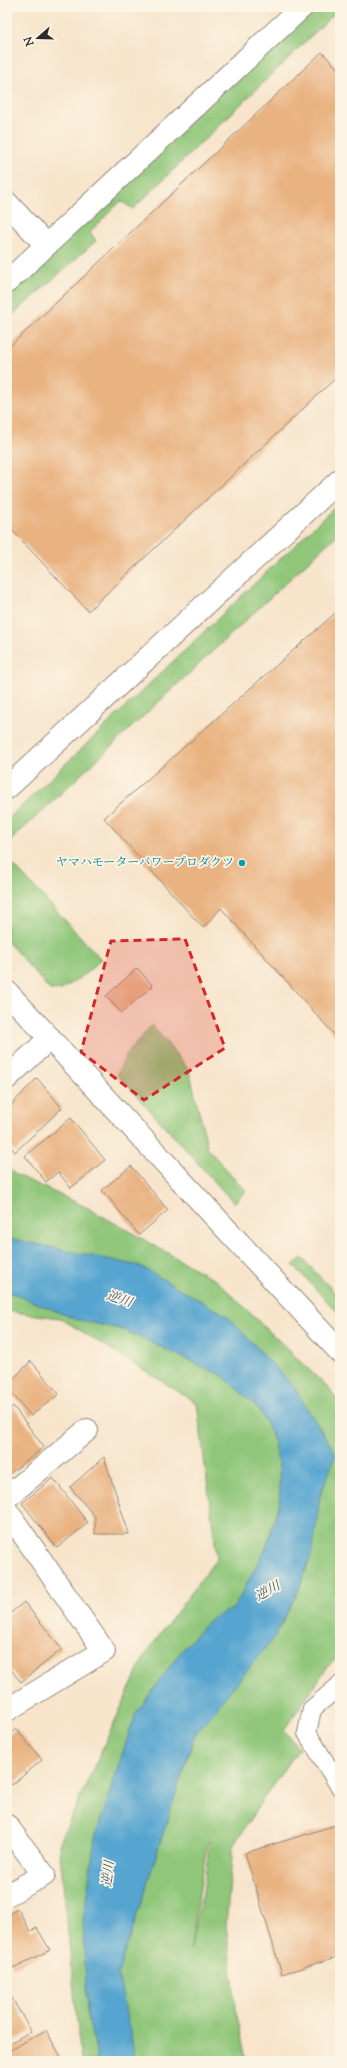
<svg xmlns="http://www.w3.org/2000/svg" width="347" height="2068" font-family="'Sorts Mill Goudy','Noto Serif JP',serif">
<rect width="100%" height="100%" fill="#fcf5e5"/>
<filter id="ink" filterUnits="userSpaceOnUse"><feTurbulence type="fractalNoise" baseFrequency=".025" numOctaves="2"/><feDisplacementMap in="SourceGraphic" scale="8" xChannelSelector="R" yChannelSelector="G"/><feConvolveMatrix kernelMatrix="1 2 1 2 8 2 1 2 1" color-interpolation-filters="sRGB"/></filter>
<filter id="wash" filterUnits="userSpaceOnUse"><feTurbulence type="fractalNoise" baseFrequency=".012" numOctaves="4" result="noise"/><feDisplacementMap in="SourceGraphic" scale="16" xChannelSelector="R" yChannelSelector="G"/><feGaussianBlur stdDeviation="0.9" result="paint"/><feColorMatrix in="noise" values="0 0 0 0 0 0 0 0 0 0 0 0 0 0 0 0 0 1.4 0 .05"/><feComposite in="paint" operator="in"/></filter>
<g filter="url(#wash)">
<rect width="100%" height="100%" fill="#f7e4cb"/>
<!-- green -->
<path fill="#8fc679" stroke="#5d7852" fill-rule="evenodd" d="M307 7 340 8 133 209 121 201 90 232 96 241 7 320V293Z
M340 502V532L7 844V820Z
M7 858 101 959 83 976 61 990H50L7 941Z
M152 1025 189 1070 208 1149 246 1191 234 1203 117 1074 127 1054Z
M7 1167 17 1175 88 1208 217 1281 330 1390 340 1403V1656L328 1666 284 1730 299 1749 265 1796 233 1846 226 1925 237 2015 246 2061H81L59 1844 145 1655 217 1558 197 1403 60 1318 7 1311ZM210 1841 203 1892 190 1950 207 1845Z
M302 1258 340 1298V1315L293 1265Z"/>
<!-- water -->
<path fill="#57a5d0" stroke="#41687e" d="M7 1238 140 1266 227 1316 293 1386 336 1454 320 1496 313 1549 300 1587 276 1635 195 1734 118 1974 136 2061H97L87 2011 83 1921 95 1838 135 1715 179 1654 210 1619 234 1608 266 1548 280 1501 279 1466 272 1435 259 1409 223 1376 124 1330 75 1319 7 1291Z"/>
<g id="blocks">
<!-- building -->
<path fill="#e9b281" d="M322 52 340 71V374L88 611 7 525V349Z
M340 609V1041L221 908 203 928 104 818Z
M137 968 153 986 121 1013 106 996Z
M37 1078 62 1108 15 1152 7 1143V1109Z
M71 1118 105 1160 71 1188 58 1172 46 1182 25 1156Z
M131 1166 168 1210 139 1235 102 1190Z
M31 1361 59 1394 31 1416 7 1388V1385Z
M13 1406 44 1447 8 1475 7 1411Z
M104 1457 129 1534H95V1517L70 1487Z
M53 1478 88 1523 57 1548 22 1503Z
M24 1602 62 1649 21 1682 7 1665V1616Z
M16 1729 42 1760 12 1785 7 1778V1736Z
M336 1825 340 1837V1956L282 1974 245 1853Z
M18 1909 30 1931 37 1928 50 1950 13 1968 7 1957V1915Z
M7 1990 31 2031 7 2045Z
M46 2030 63 2061H7V2052Z"/>
</g>
</g>
<g filter="url(#ink)">
<use href="#blocks" fill-opacity="0" stroke="#91887b" stroke-width="1"/>
<g fill="none" stroke-linecap="round" stroke-linejoin="round">
<!-- lane casing -->
<g stroke="#91887b" stroke-width="20">
<path id="lane" d="M340 1685 312 1709 307 1733 340 1787"/>
</g>
<!-- street casing -->
<g stroke="#91887b" stroke-width="24">
<path id="street" d="M7 203 46 245
M7 282 302 7
M7 788 340 480
M7 1078 50 1038
M7 1497 87 1430
M7 1511 104 1651 7 1710
M7 1826 44 1875 7 1895"/>
</g>
<!-- secondary casing -->
<g stroke="#91887b" stroke-width="24">
<path id="secondary" d="M7 992 340 1352"/>
</g>
<!-- lane -->
<use href="#lane" stroke="#fff" stroke-width="18"/>
<!-- street -->
<use href="#street" stroke="#fff" stroke-width="22"/>
<!-- secondary -->
<use href="#secondary" stroke="#fff" stroke-width="22"/>
</g>
</g>
<!-- marked area -->
<path fill="#d62828" fill-opacity="0.2" stroke="#d62828" stroke-width="3" stroke-dasharray="8 5" stroke-linejoin="round" d="M185 939 225 1048 144 1100 81 1052 111 941Z"/>
<!-- markers -->
<circle fill="#0f9aa8" stroke="#fcf5e5" stroke-width="1.5" cx="242" cy="863" r="4"/>
<g text-anchor="middle" dominant-baseline="central" stroke-width="3.5" stroke-linejoin="round" paint-order="stroke">
<!-- culture labels -->
<g font-size="12" fill="#0d838f" stroke="#fcf5e5" text-anchor="end">
<text x="234" y="863">ヤマハモーターパワープロダクツ</text>
</g>
<!-- water labels -->
<g font-size="13" font-style="italic" fill="#3d5c6d" stroke="#fcf5e5">
<text transform="translate(119 1300) rotate(19)">逆川</text>
<text transform="translate(268 1592) rotate(-29)">逆川</text>
<text transform="translate(109 1874) rotate(-83)">逆川</text>
</g>
</g>
<!-- margin -->
<rect width="347" height="2068" fill="none" stroke="#fcf5e5" stroke-width="24"/>
<!-- north arrow -->
<g transform="translate(38 38) rotate(250)" stroke="#fcf5e5" stroke-width="3" paint-order="stroke">
<path d="M0-3L7 15L0 10L-7 15Z" fill="#2b2b2b"/>
<text y="-6" font-size="11" font-weight="bold" text-anchor="middle" fill="#2b2b2b">N</text>
</g>
</svg>
